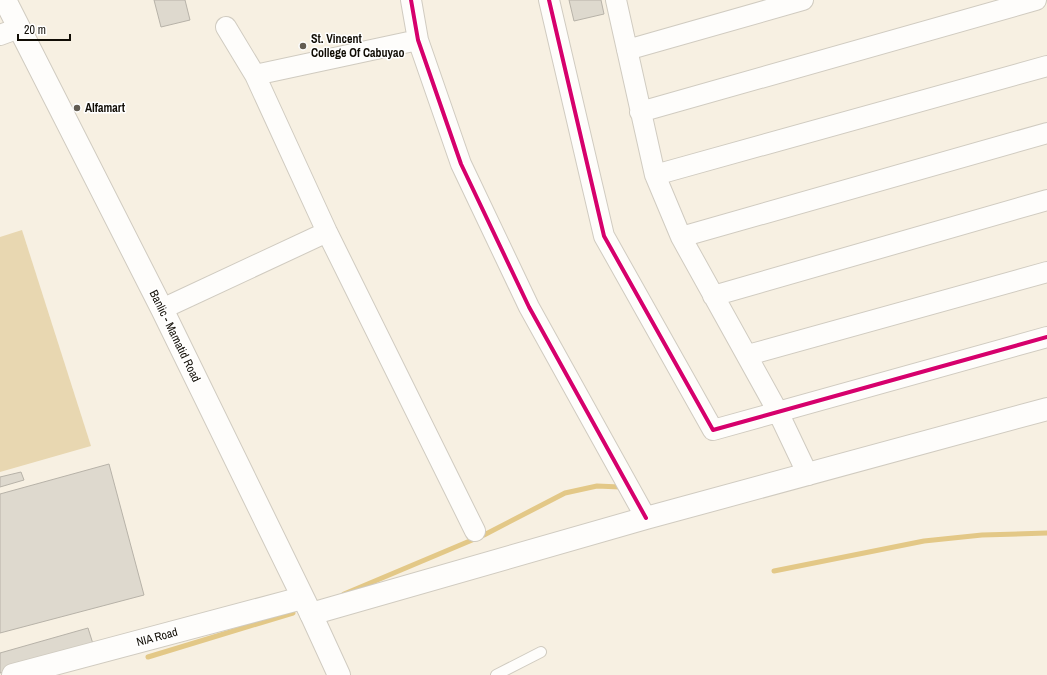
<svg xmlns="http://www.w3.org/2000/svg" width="1047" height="675" font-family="'Archivo Narrow',sans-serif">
<rect width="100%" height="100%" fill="#f7f0e2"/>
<!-- green -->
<path fill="#e8d7b1" d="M22 230 91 446 0 472V237Z"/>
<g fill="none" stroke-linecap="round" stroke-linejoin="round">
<!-- stream -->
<path stroke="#e3c887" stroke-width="5" d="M774 571 924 541 982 535 1047 533
M344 594 484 535 565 493 597 486 620 487
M148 657 293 613"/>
</g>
<!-- building -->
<path fill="#ded9ce" stroke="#b7b2a8" d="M154 0H185L190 20 161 27Z
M569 0H601L604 14 574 21Z
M109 464 144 595 0 633V494Z
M21 472 24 480 0 487V477Z
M88 628 94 647 0 673V653Z"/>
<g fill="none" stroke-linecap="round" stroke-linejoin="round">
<!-- service casing -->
<g stroke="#d0cbc0" stroke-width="12">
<path id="service" d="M496 675 541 652"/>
</g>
<!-- minor casing -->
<g stroke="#d0cbc0" stroke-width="22">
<path id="minor" d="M411 0 418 40 461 164 529 307 646 518
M549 0 604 236 713 430 1047 337
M616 0 655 175 681 237 778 412 808 475
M226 27 255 75 327 232 475 531
M0 35 19 28
M627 50 803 0
M255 75 418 40
M640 112 1036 0
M655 175 1047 66
M681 237 1047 133
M713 296 1047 200
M162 309 327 232
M748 355 1047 272"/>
</g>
<!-- tertiary casing -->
<g stroke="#d0cbc0" stroke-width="24">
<path id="tertiary" d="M311 614 646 518 1047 409
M13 675 302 598"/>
</g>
<!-- secondary casing -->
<g stroke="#d0cbc0" stroke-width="24">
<path id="secondary" d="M5 0 162 309 311 614 339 675"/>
</g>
<!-- service -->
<use href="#service" stroke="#fefdfb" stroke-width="10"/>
<!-- minor -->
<use href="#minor" stroke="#fefdfb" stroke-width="20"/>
<!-- tertiary -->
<use href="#tertiary" stroke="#fefdfb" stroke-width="22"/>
<!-- secondary -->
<use href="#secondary" stroke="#fefdfb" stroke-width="22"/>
<!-- cycleway casing -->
<g stroke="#fff" stroke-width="6">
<path id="cycleway" d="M411 0 418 40 461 164 529 307 646 518
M549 0 604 236 713 430 1047 337"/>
</g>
<!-- cycleway -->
<use href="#cycleway" stroke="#d6006c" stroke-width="4"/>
</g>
<!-- markers -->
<g fill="#625c52" stroke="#fff" stroke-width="1.5">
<circle cx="303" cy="46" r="4"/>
<circle cx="77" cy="108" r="4"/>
</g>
<g text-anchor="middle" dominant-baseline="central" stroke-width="3" stroke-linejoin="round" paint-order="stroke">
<!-- poi labels -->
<g font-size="12" font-weight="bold" fill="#110d05" stroke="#fff" text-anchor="start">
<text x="311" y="39">St. Vincent<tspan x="311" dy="14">College Of Cabuyao</tspan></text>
<text x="85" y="108">Alfamart</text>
</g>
<!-- street labels -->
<g font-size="12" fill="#110d05" stroke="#fff">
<text transform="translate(175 336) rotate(64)">Banlic - Mamatid Road</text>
<text transform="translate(157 637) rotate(-15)">NIA Road</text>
</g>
</g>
<!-- scale -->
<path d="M18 34v6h52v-6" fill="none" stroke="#110d05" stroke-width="2"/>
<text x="24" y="34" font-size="12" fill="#110d05" stroke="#ffffff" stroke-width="3" paint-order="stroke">20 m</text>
</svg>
